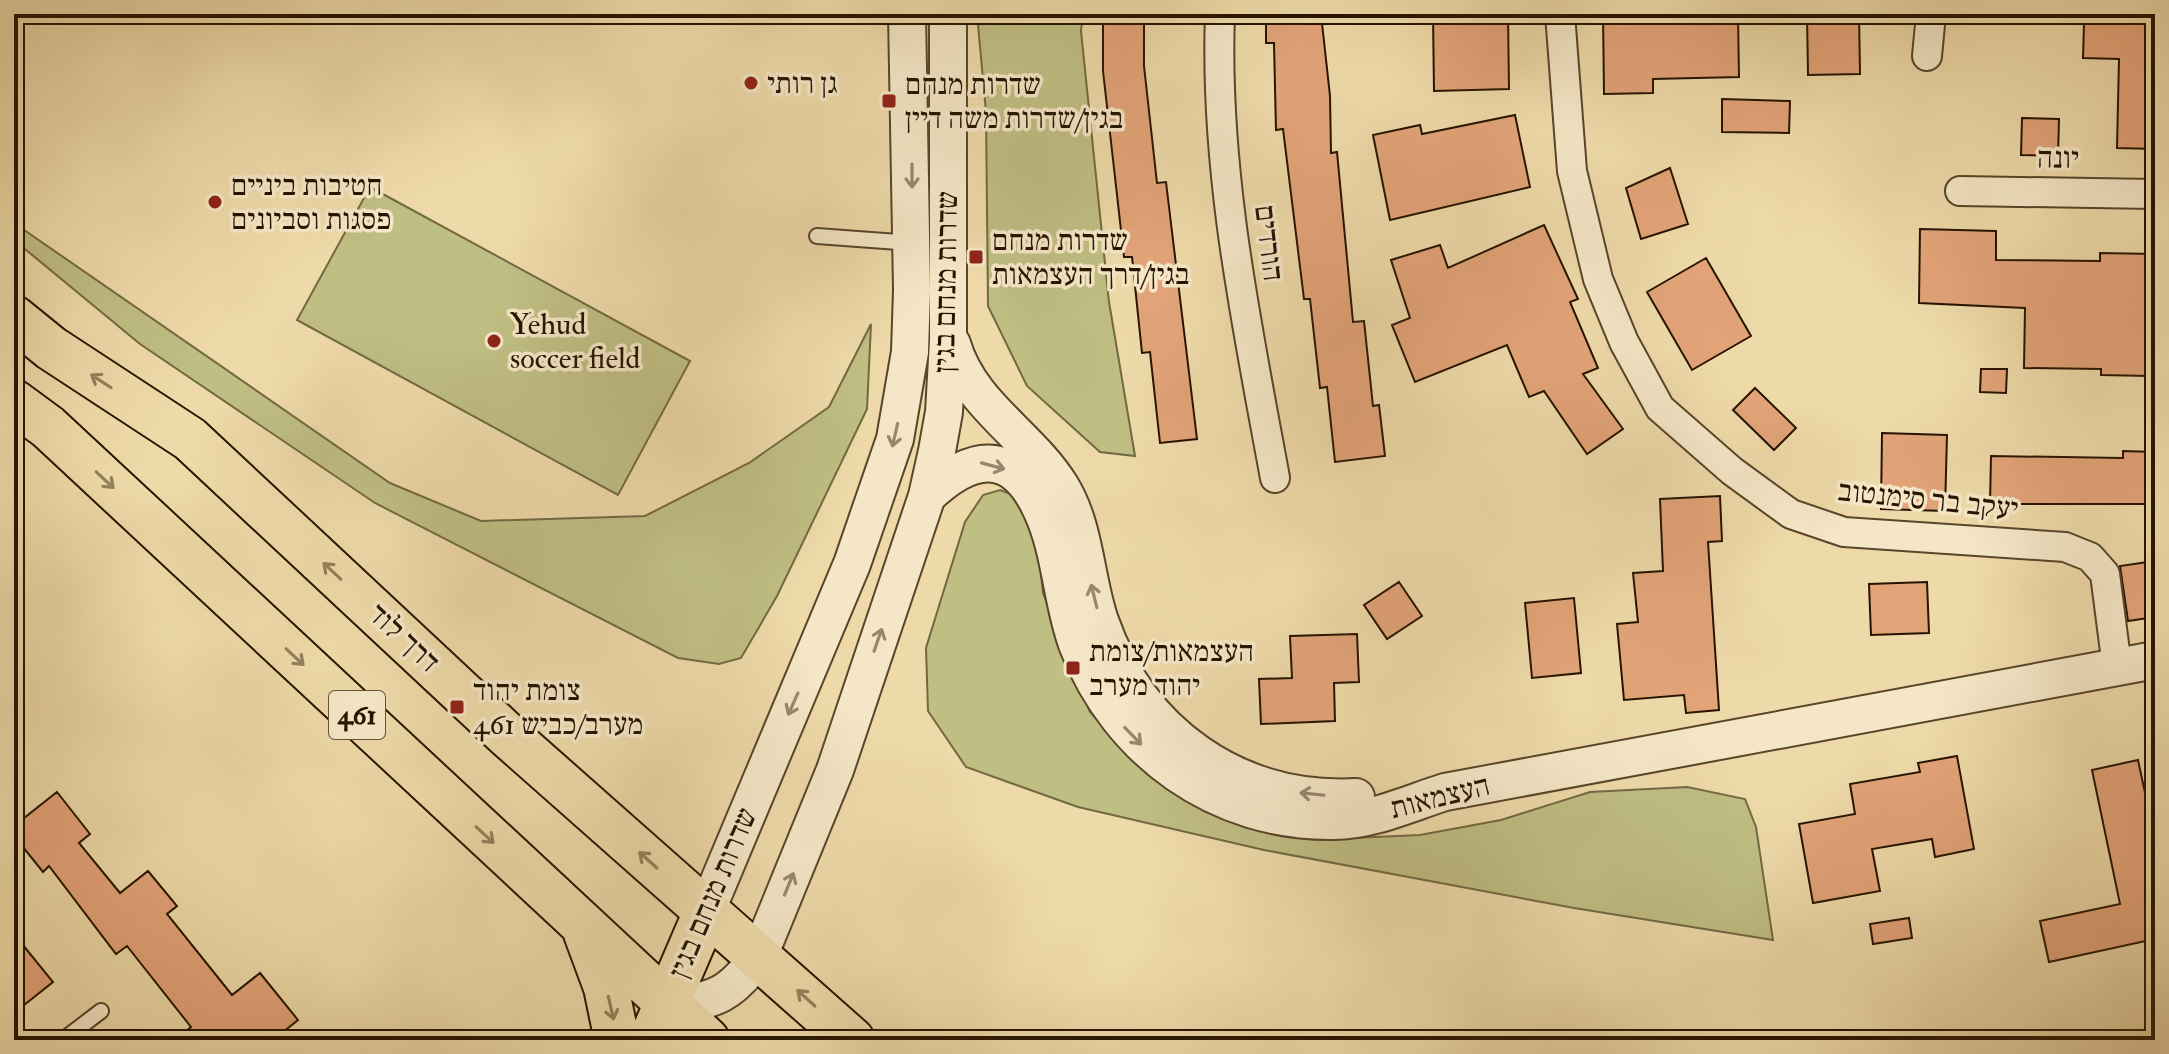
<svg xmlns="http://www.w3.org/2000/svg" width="2169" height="1054" font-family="'IM FELL Double Pica','Frank Ruhl Libre',serif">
<rect width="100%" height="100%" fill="#eed9a8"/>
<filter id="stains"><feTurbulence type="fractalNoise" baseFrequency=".0025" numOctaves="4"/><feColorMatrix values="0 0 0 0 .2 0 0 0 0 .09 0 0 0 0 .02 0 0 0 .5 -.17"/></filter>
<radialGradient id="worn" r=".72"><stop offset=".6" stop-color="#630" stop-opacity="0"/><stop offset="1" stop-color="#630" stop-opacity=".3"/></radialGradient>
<!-- green -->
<path fill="#bfbe83" stroke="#726942" stroke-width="2" d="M977 14H1083L1081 31 1109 302 1135 456 1100 452 1027 386 988 306 986 112Z
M370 187 690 361 618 495 297 320Z
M14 223 390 483 481 521 645 516 749 463 829 407 871 324 867 409 777 596 741 658 719 664 678 658 375 503 140 344 14 240Z
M1000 490 1024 499 1036 525 1043 593 1090 712 1132 757 1244 827 1330 839 1420 835 1501 820 1590 792 1687 787 1745 799 1756 827 1773 940 1574 908 1264 850 1078 807 966 767 928 711 926 648 965 522 983 495Z"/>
<!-- building -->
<path fill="#e2a378" stroke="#261400" stroke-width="2" d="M1103 14H1144V66L1157 183 1166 182 1197 439 1160 443 1150 352 1142 353 1132 257H1124L1103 71Z
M1266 14H1321L1330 96 1331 153 1337 152 1353 322 1364 321 1373 406 1379 405 1385 456 1335 462 1327 387 1320 388 1310 299H1304L1283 129 1276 130 1274 43H1266Z
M1433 14H1508L1509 89 1434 91Z
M1738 14 1739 77 1653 79V93L1604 94 1603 15Z
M1807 14H1859L1860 74 1808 75Z
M2084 23 2155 24V149L2117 148 2119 59 2083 58Z
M1722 99 1790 101 1789 133 1722 132Z
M1515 115 1530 187 1390 220 1373 135 1420 125 1422 134Z
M2022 118 2059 119 2058 156 2021 155Z
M1670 168 1688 224 1641 239 1626 188Z
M1544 225 1578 299 1570 302 1598 368 1583 374 1623 429 1587 454 1544 391 1529 397 1507 345 1415 382 1392 325 1410 318 1391 260 1440 245 1448 268Z
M1920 229 1996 231V260L2100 261V253L2155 254 2149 376 2101 375V369L2024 368 2025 308 1919 303Z
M1706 258 1751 336 1692 370 1647 292Z
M1981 369H2007L2006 393 1980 392Z
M1755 388 1796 428 1774 450 1733 410Z
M1882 433 1947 435 1945 511 1881 509Z
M2123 451 2155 452V504H1990L1991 456 2123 458Z
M1720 496 1722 541 1708 542 1719 710 1686 713 1684 695 1624 700 1617 624 1638 622 1633 573 1663 571 1660 499Z
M2155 561V617L2128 621 2120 566Z
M1399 582 1422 616 1387 639 1364 605Z
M1927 582 1929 633 1871 635 1869 584Z
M1574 598 1581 673 1532 678 1525 603Z
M1357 634 1359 682 1334 683 1335 721 1261 724 1259 679 1292 678 1290 636Z
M1957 756 1974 849 1935 857 1932 839 1872 849 1880 891 1813 903 1799 824 1855 814 1850 784 1920 772 1918 763Z
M2138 760 2147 802 2155 800V939L2049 962 2040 921 2120 904 2092 770Z
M57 792 90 834 79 843 120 893 148 871 177 906 167 914 232 995 260 973 298 1020 273 1040H175L191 1027 127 946 116 954 49 866 43 872 14 836V826Z
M1909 918 1912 938 1873 944 1870 924Z
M14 934 53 982 14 1013Z"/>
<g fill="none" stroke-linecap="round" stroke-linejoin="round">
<!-- service casing -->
<g stroke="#58452a" stroke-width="18">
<path id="service" d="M817 236 912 243
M63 1040 101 1011"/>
</g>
<!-- minor casing -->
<g stroke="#58452a" stroke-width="32">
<path id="minor" d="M1220 14C1214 171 1247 325 1275 478
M1560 14 1572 171 1598 279 1624 342 1660 408 1732 471 1791 514 1844 532 2065 547 2090 557 2105 574 2117 667
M1927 56 1931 14
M1960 191 2155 194"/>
</g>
<!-- tertiary casing -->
<g stroke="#58452a" stroke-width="40">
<path id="tertiary" d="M952 344C970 406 1029 435 1061 487 1086 528 1085 577 1100 621 1139 733 1236 803 1356 797
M927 496C970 455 1012 446 1041 509 1061 551 1061 600 1077 644 1118 751 1218 823 1334 821 1372 821 1410 803 1445 792L2155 660
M706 912 852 564 895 439 910 352 912 290 907 14
M667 1003C714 1004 732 993 759 956L835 770 927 496 937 451 944 412 948 341V14"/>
</g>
<!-- primary casing -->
<g stroke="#261400" stroke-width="48">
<path id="primary" d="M14 318 51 348 190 439 506 734 852 1040
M14 402 48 427 707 1040
M586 933 606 987 617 1040
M651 1040 706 912"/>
</g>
<!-- service -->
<use href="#service" stroke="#f4e6c6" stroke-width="14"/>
<!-- minor -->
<use href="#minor" stroke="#f4e6c6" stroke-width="28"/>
<!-- tertiary -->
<use href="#tertiary" stroke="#f4e6c6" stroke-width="36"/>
<!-- primary -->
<use href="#primary" stroke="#eed9a8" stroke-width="44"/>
</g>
<!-- one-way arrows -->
<defs><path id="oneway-shaft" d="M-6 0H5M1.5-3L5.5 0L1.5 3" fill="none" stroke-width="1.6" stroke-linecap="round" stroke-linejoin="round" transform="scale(2)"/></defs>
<g stroke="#97886d">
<use href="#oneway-shaft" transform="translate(912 176) rotate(90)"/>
<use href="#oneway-shaft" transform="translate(895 435) rotate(103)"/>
<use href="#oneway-shaft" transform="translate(993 466) rotate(15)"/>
<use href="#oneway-shaft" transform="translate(1094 596) rotate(-104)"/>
<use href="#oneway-shaft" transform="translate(878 640) rotate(-71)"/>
<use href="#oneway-shaft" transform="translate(793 704) rotate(114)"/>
<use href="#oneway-shaft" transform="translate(1133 736) rotate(46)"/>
<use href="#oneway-shaft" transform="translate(1312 794) rotate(-174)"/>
<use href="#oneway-shaft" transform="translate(789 884) rotate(-68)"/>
</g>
<g stroke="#94805c">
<use href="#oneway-shaft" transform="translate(101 381) rotate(-147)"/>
<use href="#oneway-shaft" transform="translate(105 480) rotate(43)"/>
<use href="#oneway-shaft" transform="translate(332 571) rotate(-137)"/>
<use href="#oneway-shaft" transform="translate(295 657) rotate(43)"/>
<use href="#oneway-shaft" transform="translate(485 835) rotate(43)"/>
<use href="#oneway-shaft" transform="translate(648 860) rotate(-138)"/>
<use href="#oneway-shaft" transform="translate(806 998) rotate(-138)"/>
<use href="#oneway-shaft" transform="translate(611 1008) rotate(77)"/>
</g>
<!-- markers -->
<g fill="#8f2418" stroke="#f4e6c6" stroke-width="3">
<circle cx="751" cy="83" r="8"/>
<rect x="881" y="93" width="16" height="16" rx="4"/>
<circle cx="215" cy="202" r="8"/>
<rect x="968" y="249" width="16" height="16" rx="4"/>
<circle cx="494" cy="341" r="8"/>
<rect x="1065" y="660" width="16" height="16" rx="4"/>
<rect x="449" y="699" width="16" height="16" rx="4"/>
</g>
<g text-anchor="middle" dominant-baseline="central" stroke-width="7" stroke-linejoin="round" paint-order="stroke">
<!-- shield labels -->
<rect fill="#f4e6c6" stroke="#64533b" stroke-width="2" x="329" y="691" width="56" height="48" rx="6"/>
<g font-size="28" font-weight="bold" fill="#261400">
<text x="357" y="715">461</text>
</g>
<!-- poi labels -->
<g font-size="30" fill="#261400" stroke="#f4e6c6" text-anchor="start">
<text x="767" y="83">גן רותי</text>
<text x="905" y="84">שדרות מנחם<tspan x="905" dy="34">בגין/שדרות משה דיין</tspan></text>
<text x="231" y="185">חטיבות ביניים<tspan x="231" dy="34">פסגות וסביונים</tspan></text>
<text x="992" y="240">שדרות מנחם<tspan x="992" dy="34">בגין/דרך העצמאות</tspan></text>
<text x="510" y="324">Yehud<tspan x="510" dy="34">soccer field</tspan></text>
<text x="1089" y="651">העצמאות/צומת<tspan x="1089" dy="34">יהוד מערב</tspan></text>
<text x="473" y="690">צומת יהוד<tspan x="473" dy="34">מערב/כביש 461</tspan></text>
</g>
<!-- street labels -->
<g font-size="30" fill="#261400" stroke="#f4e6c6">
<text transform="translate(2058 158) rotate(1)">יונה</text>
<text transform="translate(1269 243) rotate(83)">הורדים</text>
<text transform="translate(946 282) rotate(-89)">שדרות מנחם בגין</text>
<text transform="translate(1928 500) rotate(6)">יעקב בר סימנטוב</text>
<text transform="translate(404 638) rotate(43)">דרך לוד</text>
<text transform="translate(1440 797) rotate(-14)">העצמאות</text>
<text transform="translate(713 893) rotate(-67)">שדרות מנחם בגין</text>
</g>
</g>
<!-- margin -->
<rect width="2169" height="1054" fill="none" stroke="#eed9a8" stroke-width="48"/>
<rect x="16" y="16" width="2137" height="1022" fill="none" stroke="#261400" stroke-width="4"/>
<rect x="24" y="24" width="2121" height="1006" fill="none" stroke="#261400" stroke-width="2"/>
<rect width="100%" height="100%" filter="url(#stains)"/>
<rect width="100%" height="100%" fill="url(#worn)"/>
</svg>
